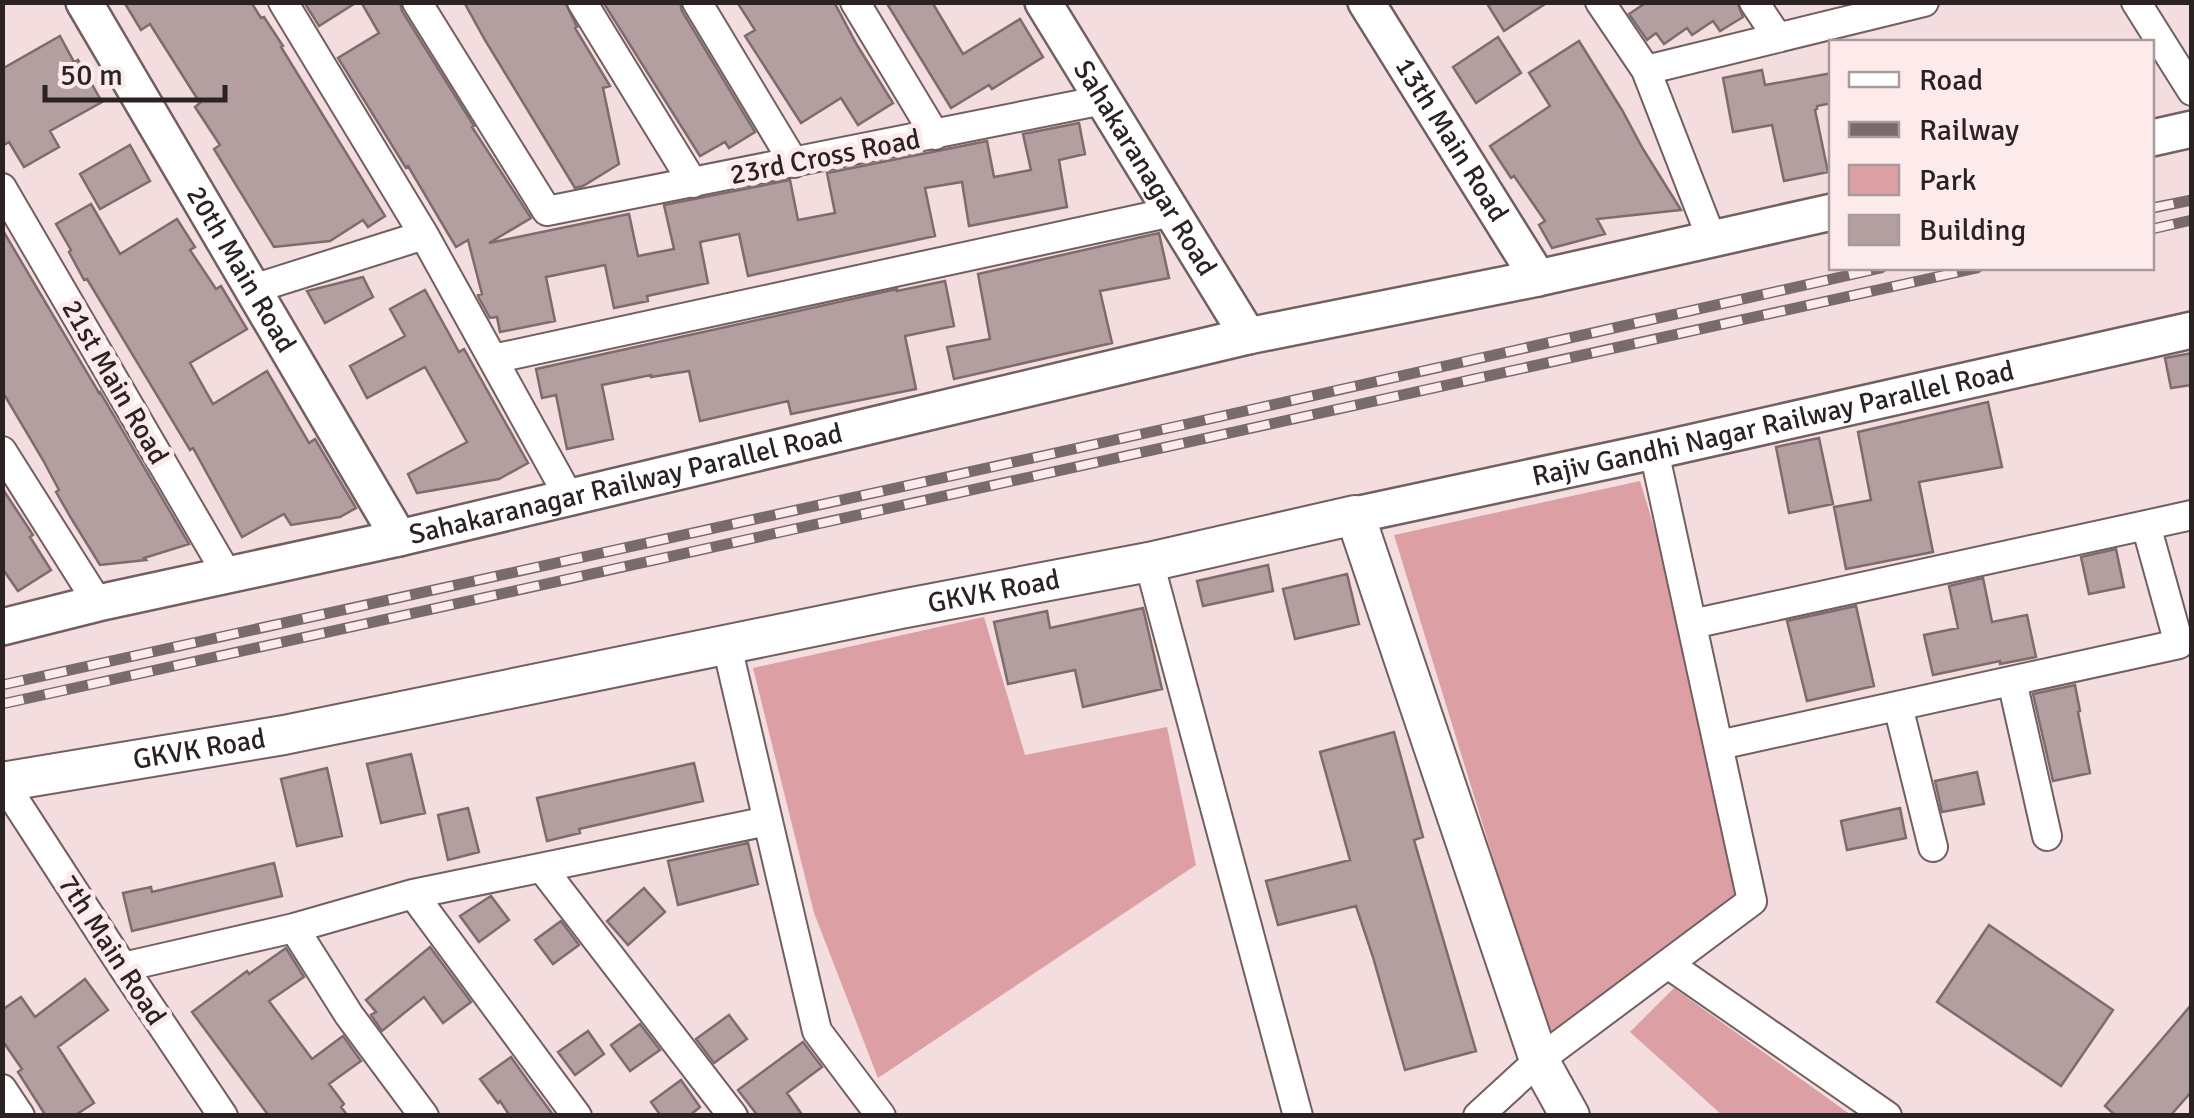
<svg xmlns="http://www.w3.org/2000/svg" width="2194" height="1118" font-family="Signika,sans-serif">
<rect width="100%" height="100%" fill="#f3ddde"/>
<!-- green -->
<path fill="#dca0a4" d="M1640 481 1669 576 1742 892 1547 1034 1394 535Z
M984 617 1025 755 1167 727 1196 865 878 1078 814 913 753 668Z
M1674 988 1851 1115H1722L1630 1032Z"/>
<!-- building -->
<path fill="#b39fa0" stroke="#7e6b6c" stroke-width="2.5" d="M124 2H251L261 18 264 17 283 46 281 47 385 216 368 227 363 220 330 241 274 247 214 149 220 145 195 107 200 103 150 24 141 30Z
M304 2H357L319 26Z
M361 2H400L402 11 474 126 472 127 531 218 489 243 629 214 638 256 674 249 664 205 790 180 798 220 835 213 827 173 987 141 994 177 1031 170 1023 134 1079 123 1085 154 1059 160 1067 207 969 226 962 182 925 188 935 236 748 276 739 234 700 242 708 283 647 296 648 301 614 308 605 265 546 277 555 321 500 332 497 317 490 318 479 298 478 295 482 294 468 240 456 247 408 166 406 168 338 58 379 33Z
M464 2H565L577 27 575 28 610 86 603 88 619 164 583 186 575 188 485 40Z
M603 2H680L682 11 755 132 729 148 725 142 700 156Z
M737 2H834L857 45 893 103 858 125 841 98 801 123 745 36 755 30Z
M886 2H932L963 54 1020 19 1043 57 992 89 989 85 951 108Z
M1486 2H1548L1504 31Z
M1647 2H1737L1743 17 1720 31 1713 21 1692 35 1687 28 1664 44 1656 33 1647 40 1629 14Z
M60 36 74 62 78 60 102 102 50 131 59 147 24 167 9 142 2 146V69Z
M1498 37 1521 73 1476 103 1453 67Z
M1579 41 1622 110 1643 149 1681 210 1597 219 1605 234 1552 248 1539 225 1545 221 1514 176 1511 178 1490 146 1550 106 1529 73Z
M1762 70 1765 85 1832 73V103L1817 106V109L1815 110 1828 172 1784 181 1772 125 1733 132 1723 78Z
M130 145 150 181 100 209 80 174Z
M91 204 120 254 177 219 195 247 190 250 216 289 221 286 247 329 190 363 213 404 267 371 309 443 315 439 356 508 340 517 291 525 284 514 242 537 193 448 190 450 87 279 84 280 69 252 71 250 56 224Z
M2 229 99 393 100 392 189 544 144 558 146 560 100 565 71 518 56 492 59 490 43 460 2 391Z
M1159 233 1169 278 1100 291 1112 343 954 379 947 347 990 339 978 274Z
M363 277 373 297 325 323 307 291Z
M945 281 954 326 905 336 916 389 791 414 788 401 700 421 689 371 651 377V375L602 385 613 439 567 449 556 395 542 398 536 369 897 289V291Z
M425 290 459 352 464 349 528 463 499 479 417 493 408 474 467 442 425 367 367 398 350 366 405 336 390 309Z
M2192 353V385L2171 388 2165 358Z
M1988 402 2002 467 1919 482 1933 552 1846 569 1834 507 1871 500 1858 432Z
M1819 438 1833 504 1789 513 1776 447Z
M2 488 33 535 30 537 51 570 18 591 2 568Z
M2116 549 2124 587 2089 594 2081 557Z
M1268 565 1273 591 1203 606 1197 581Z
M1347 574 1359 624 1295 639 1283 589Z
M1983 578 1992 622 2027 615 2036 657 2000 664V661L1933 675 1924 635 1958 628 1949 586Z
M1856 606 1874 686 1807 701 1787 621Z
M1143 608 1162 689 1083 707 1075 670 1008 684 994 622 1047 611 1050 628Z
M2075 685 2080 711 2078 712 2090 773 2053 781 2033 694Z
M1394 732 1423 837 1414 840 1476 1051 1405 1070 1373 957 1356 906 1278 925 1266 881 1350 860 1320 752Z
M411 754 425 813 381 823 367 764Z
M694 763 703 801 579 829 580 833 547 841 537 798Z
M327 768 342 836 297 846 281 779Z
M1977 772 1984 804 1942 812 1935 781Z
M468 808 479 852 448 860 438 815Z
M1900 808 1906 838 1847 850 1841 821Z
M748 843 758 884 678 905 668 861Z
M274 863 282 896 132 931 123 893 151 887 152 892Z
M644 888 665 912 628 945 607 921Z
M491 896 509 920 479 942 460 916Z
M561 921 579 945 553 964 535 940Z
M1989 925 2113 1010 2061 1086 1937 1002Z
M430 947 471 1002 443 1023 424 997 382 1031 371 1015 376 1012 366 1000Z
M286 948 304 977 269 1001 312 1059 343 1036 361 1061 329 1084 344 1104 341 1107 348 1116H269L192 1012 247 971 249 974Z
M85 979 108 1010 58 1047 94 1103 74 1116H46L18 1072 22 1069 2 1040V1010L21 997 35 1017Z
M2192 1004V1091L2170 1116H2116L2105 1106Z
M729 1015 747 1039 714 1063 696 1039Z
M640 1024 660 1050 630 1071 611 1045Z
M588 1031 604 1054 575 1075 558 1052Z
M803 1042 822 1067 787 1093 803 1116H758L738 1090Z
M511 1057 528 1081 554 1116H510L500 1101 498 1103 480 1079Z
M681 1080 700 1107 689 1116H661L651 1102Z"/>
<g fill="none" stroke-linecap="round" stroke-linejoin="round">
<!-- minor casing -->
<g stroke="#725f60" stroke-width="32">
<path id="minor" d="M283 2 424 235 569 497
M417 2 547 211 1103 100
M582 2 693 183
M697 2 794 163
M855 2 935 135
M1600 2 1646 70 1924 2
M1754 2 1778 38
M2136 2 2192 91
M1646 70 1712 240
M2 188 228 576
M253 289 424 235
M493 359 1172 212
M2 451 98 603
M1149 562 1298 1116
M1692 624 2192 515
M727 646 817 1031 881 1116
M2012 681 2047 836
M1898 706 1933 847
M1719 745 2179 644 2146 525
M3 782 123 967 223 1116
M542 868 733 1116
M294 928 349 1015 424 1116
M1668 964 1887 1116
M123 967 294 928 413 894
M2 1089 20 1116
M577 1116 413 894 768 821
M1478 1116 1539 1060 1752 901 1654 451"/>
</g>
<!-- tertiary casing -->
<g stroke="#725f60" stroke-width="40">
<g id="tertiary">
<path id="s1" d="M84 2 399 538"/>
<path id="s2" d="M1043 2 1248 336"/>
<path id="s3" d="M1366 2 1538 278"/>
<path d="M2152 138 2192 129"/>
<path id="s4" d="M1355 515 1654 451 2192 330"/>
<path id="s5" d="M2 627 98 603 399 538 1248 336 1538 278 1832 212"/>
</g>
</g>
<!-- secondary casing -->
<g stroke="#725f60" stroke-width="42">
<g id="secondary">
<path id="s6" d="M2 782 284 735 901 609 1149 562 1355 515 1539 1060 1570 1116"/>
</g>
</g>
<!-- minor -->
<use href="#minor" stroke="#fff" stroke-width="28"/>
<!-- tertiary -->
<use href="#tertiary" stroke="#fff" stroke-width="35"/>
<!-- secondary -->
<use href="#secondary" stroke="#fff" stroke-width="38"/>
<!-- rail casing -->
<g stroke="#796b6c" stroke-width="11">
<path id="rail" d="M2152 208 2192 200
M2152 229 2192 220
M2 685 1187 424 1881 268
M2 704 1977 268"/>
</g>
<!-- rail -->
<use href="#rail" stroke="#fdebec" stroke-width="8" stroke-dasharray="22" stroke-linecap="butt"/>
</g>
<g text-anchor="middle" dominant-baseline="central" stroke-width="10" stroke-linejoin="round" paint-order="stroke">
<!-- street labels -->
<g font-size="28" fill="#2a2223" stroke="#fdebec">
<text stroke="none"><textPath href="#s3" startOffset="162">13th Main Road</textPath></text>
<text transform="translate(825 157) rotate(-11)">23rd Cross Road</text>
<text stroke="none"><textPath href="#s2" startOffset="195">Sahakaranagar Road</textPath></text>
<text stroke="none"><textPath href="#s1" startOffset="310">20th Main Road</textPath></text>
<text transform="translate(115 382) rotate(60)">21st Main Road</text>
<text stroke="none"><textPath href="#s4" startOffset="428">Rajiv Gandhi Nagar Railway Parallel Road</textPath></text>
<text stroke="none"><textPath href="#s5" startOffset="640">Sahakaranagar Railway Parallel Road</textPath></text>
<text stroke="none"><textPath href="#s6" startOffset="1010">GKVK Road</textPath></text>
<text stroke="none"><textPath href="#s6" startOffset="200">GKVK Road</textPath></text>
<text transform="translate(112 950) rotate(57)">7th Main Road</text>
</g>
</g>
<!-- border -->
<rect width="2194" height="1118" fill="none" stroke="#2a2223" stroke-width="10"/>
<!-- legend -->
<rect x="1829" y="40" width="325" height="230" fill="#fdebec" stroke="#a99b9c" stroke-width="2.5"/>
<rect x="1849" y="72" width="50" height="15" fill="#ffffff" stroke="#a99b9c" stroke-width="2.5"/>
<text x="1919" y="90" font-size="30" fill="#2a2223">Road</text>
<rect x="1849" y="122" width="50" height="15" fill="#796b6c" stroke="#a99b9c" stroke-width="2.5"/>
<text x="1919" y="140" font-size="30" fill="#2a2223">Railway</text>
<rect x="1849" y="165" width="50" height="30" fill="#dca0a4" stroke="#a99b9c" stroke-width="2.5"/>
<text x="1919" y="190" font-size="30" fill="#2a2223">Park</text>
<rect x="1849" y="215" width="50" height="30" fill="#b39fa0" stroke="#a99b9c" stroke-width="2.5"/>
<text x="1919" y="240" font-size="30" fill="#2a2223">Building</text>
<!-- scale -->
<path d="M45 85v15h180v-15" fill="none" stroke="#2a2223" stroke-width="5"/>
<text x="60" y="85" font-size="30" fill="#2a2223" stroke="#fdebec" stroke-width="8" paint-order="stroke">50 m</text>
</svg>
